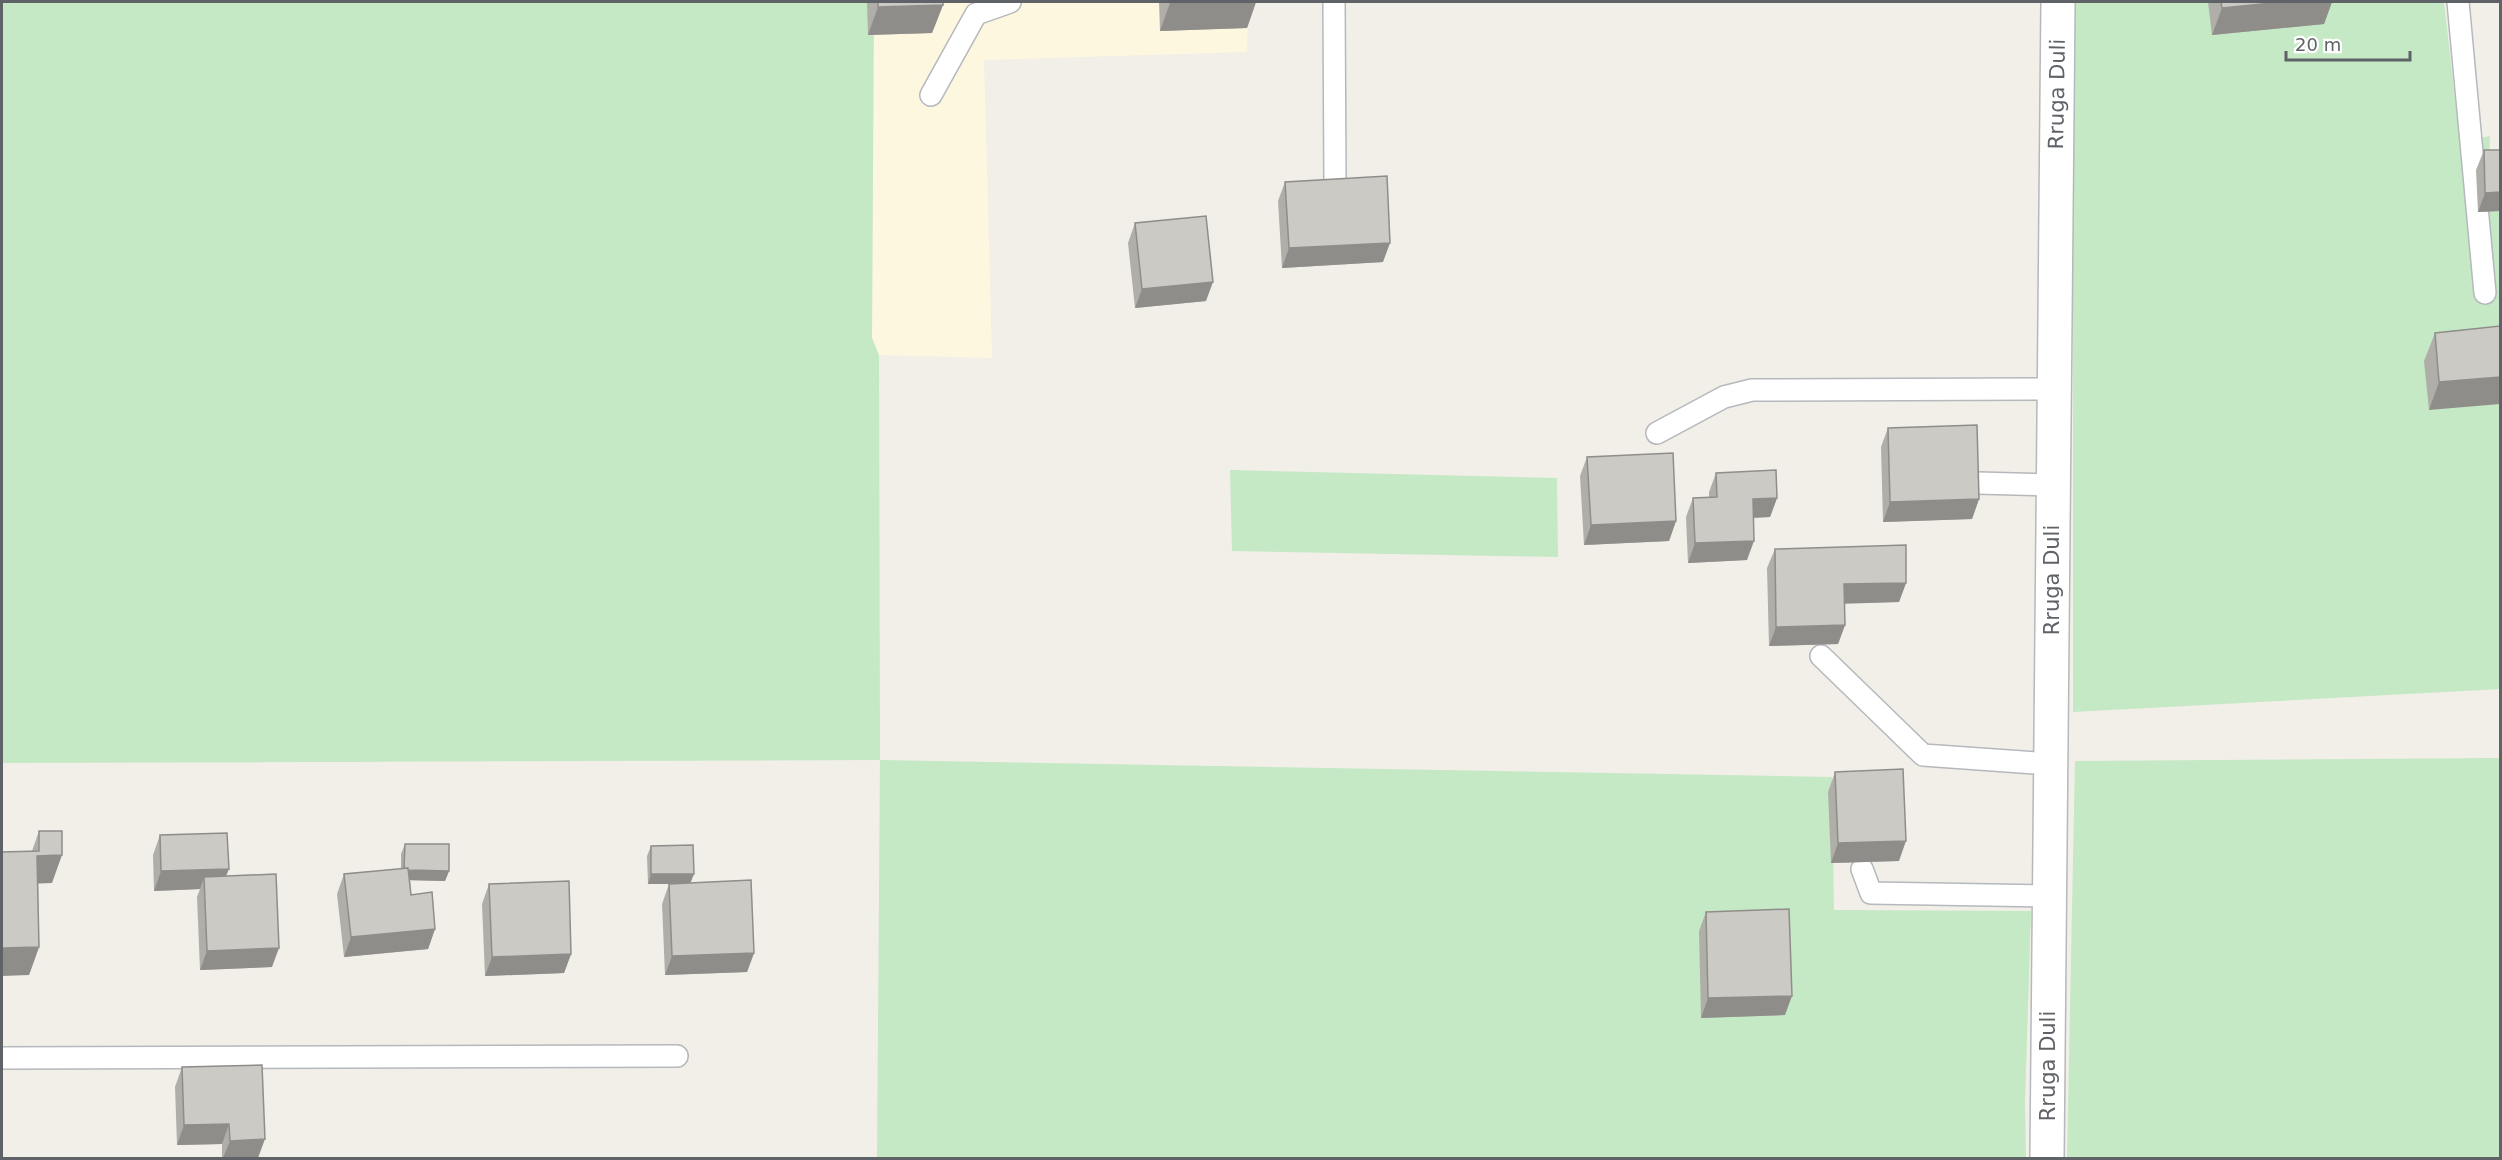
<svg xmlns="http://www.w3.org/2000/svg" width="2502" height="1160" font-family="'DejaVu Sans',sans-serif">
<rect width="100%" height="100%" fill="#f1efe8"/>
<!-- commercial -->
<path fill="#fef7e0" d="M874 2H1248L1247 52 984 60 992 358 879 355 872 339Z"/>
<!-- green -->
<path fill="#c5e8c5" d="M2 2H874L872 338 879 355 880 760 1832 777 1834 910 2031 911 2025 1103 2026 1158H877L880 760 2 763Z
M2073 2H2444L2460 142 2490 136 2489 166H2500V689L2073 712Z
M1230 470 1557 478 1558 557 1232 551Z
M2500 758V1158H2067L2075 761Z"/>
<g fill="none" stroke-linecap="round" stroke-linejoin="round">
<!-- service casing -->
<g stroke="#b5b8bc" stroke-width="24">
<path id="service" d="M1334 2 1335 185
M2458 2 2485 293
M931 95 976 14 1010 2
M1657 433 1724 397 1752 390 2054 389
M1977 483 2053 485
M1821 656 1923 755 2036 763 2051 761
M1862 869 1871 893 2049 896
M2 1058 677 1056"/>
</g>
<!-- minor casing -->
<g stroke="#b5b8bc" stroke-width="36">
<path id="minor" d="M2047 1158 2058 2"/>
</g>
<!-- service -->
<use href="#service" stroke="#fff" stroke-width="21"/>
<!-- minor -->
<use href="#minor" stroke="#fff" stroke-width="33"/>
</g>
<!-- wall -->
<path fill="#afaea9" d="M867 2H943V5L932 33 868 35Z
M1159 2H1256L1247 28 1160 31Z
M2208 2H2332L2324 24 2212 35Z
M2484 150 2500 211 2478 212 2476 170Z
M1285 182 1383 262 1282 268 1278 201Z
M1135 223 1206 301 1135 308 1128 243Z
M2500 326 2429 410 2424 361 2435 333Z
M1888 428 1979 499 1972 519 1883 522 1881 447Z
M1587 457 1676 521 1669 541 1584 545 1580 476Z
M1716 473 1777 498 1770 517 1754 518 1747 560 1688 563 1686 517 1693 498 1709 497V492Z
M1775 549 1906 583 1899 602 1845 603V625L1838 644 1769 646 1767 568Z
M1835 772 1899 861 1831 863 1828 792Z
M39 831 52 883H38L39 947 29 975 32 851Z
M160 835 226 876 272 967 200 970 197 897 200 889 154 891 153 855Z
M405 844 449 871 445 881 410 880 411 895 435 929 428 949 344 957 337 894 344 874 401 869V854Z
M651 846 690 883 754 953 747 972 665 975 662 904 669 884H672H648L647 856Z
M489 884 571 954 564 973 485 976 482 904Z
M1706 912 1785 1015 1701 1018 1699 931Z
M182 1067 258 1158H222V1144L177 1145 175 1087Z"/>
<!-- shaded-wall -->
<path fill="#8f8d8a" d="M1208 2H1256L1247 28 1160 31 1170 3Z
M2282 2H2332L2324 24 2212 35 2222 8Z
M943 5 932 33 868 35 878 7Z
M2500 192V211L2478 212 2485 193Z
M1390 243 1383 262 1282 268 1289 248Z
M1213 282 1206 301 1135 308 1142 289Z
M2500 377V404L2429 410 2439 382Z
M1777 498 1770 517 1746 518 1753 499Z
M1979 499 1972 519 1883 522 1890 502Z
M1676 521 1669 541 1584 545 1591 525Z
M1754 541 1747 560 1688 563 1695 543Z
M1906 583 1899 602 1837 604 1844 584Z
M1845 625 1838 644 1769 646 1776 627Z
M1906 841 1899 861 1831 863 1838 843Z
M62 855 52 883 27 884 37 856Z
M229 869 221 888 204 877 200 889 154 891 161 871Z
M404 870 449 871 445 881 401 880Z
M651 874H694L690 884H648Z
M435 929 428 949 344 957 351 937Z
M39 947 29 975 2 976V948Z
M279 948 272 967 200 970 207 951Z
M754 953 747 972 665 975 672 956Z
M571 954 564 973 485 976 492 957Z
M1792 996 1785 1015 1701 1018 1708 998Z
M229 1124 222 1144 177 1145 184 1125Z
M265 1139 258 1158H223L230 1141Z"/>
<!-- building -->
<path fill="#cccac5" stroke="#8f8d8a" stroke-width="1.5" d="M878 2H943V5L878 7Z
M1170 2H1208L1170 3Z
M2221 2H2282L2222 8Z
M2484 150H2500V192L2485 193Z
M1387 176 1390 243 1289 248 1285 182Z
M1206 216 1213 282 1142 289 1135 223Z
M2500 326V377L2439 382 2435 333Z
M1977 425 1979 499 1890 502 1888 428Z
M1673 453 1676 521 1591 525 1587 457Z
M1776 470 1777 498 1753 499 1754 541 1695 543 1693 498 1717 497 1716 473Z
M1906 545V583L1844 584 1845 625 1776 627 1775 549Z
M1903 769 1906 841 1838 843 1835 772Z
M39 831H62V855L37 856 39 947 2 948V852L39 851Z
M227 833 229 869 161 871 160 835Z
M405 844H449V871L408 870V868H404Z
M693 845 694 874H651V846Z
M408 868 411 895 432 892 435 929 351 937 344 874Z
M276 874 279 948 207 951 204 877Z
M751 880 754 953 672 956 669 884Z
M569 881 571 954 492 957 489 884Z
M1789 909 1792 996 1708 998 1706 912Z
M262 1065 265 1139 230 1141 229 1124 184 1125 182 1067Z"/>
<g text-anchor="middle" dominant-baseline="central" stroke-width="6" stroke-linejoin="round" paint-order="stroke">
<!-- street labels -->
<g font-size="21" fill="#5f6368" stroke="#fff">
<text transform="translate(2057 94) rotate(-89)">Rruga Duli</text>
<text transform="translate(2052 580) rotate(-90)">Rruga Duli</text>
<text transform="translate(2048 1066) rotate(-90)">Rruga Duli</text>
</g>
</g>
<!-- border -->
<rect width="2502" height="1160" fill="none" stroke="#5f6368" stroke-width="6"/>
<!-- scale -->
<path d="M2286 51v9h124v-9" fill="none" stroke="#5f6368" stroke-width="3"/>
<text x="2295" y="51" font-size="18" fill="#5f6368" stroke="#ffffff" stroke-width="4.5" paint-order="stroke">20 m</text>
</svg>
